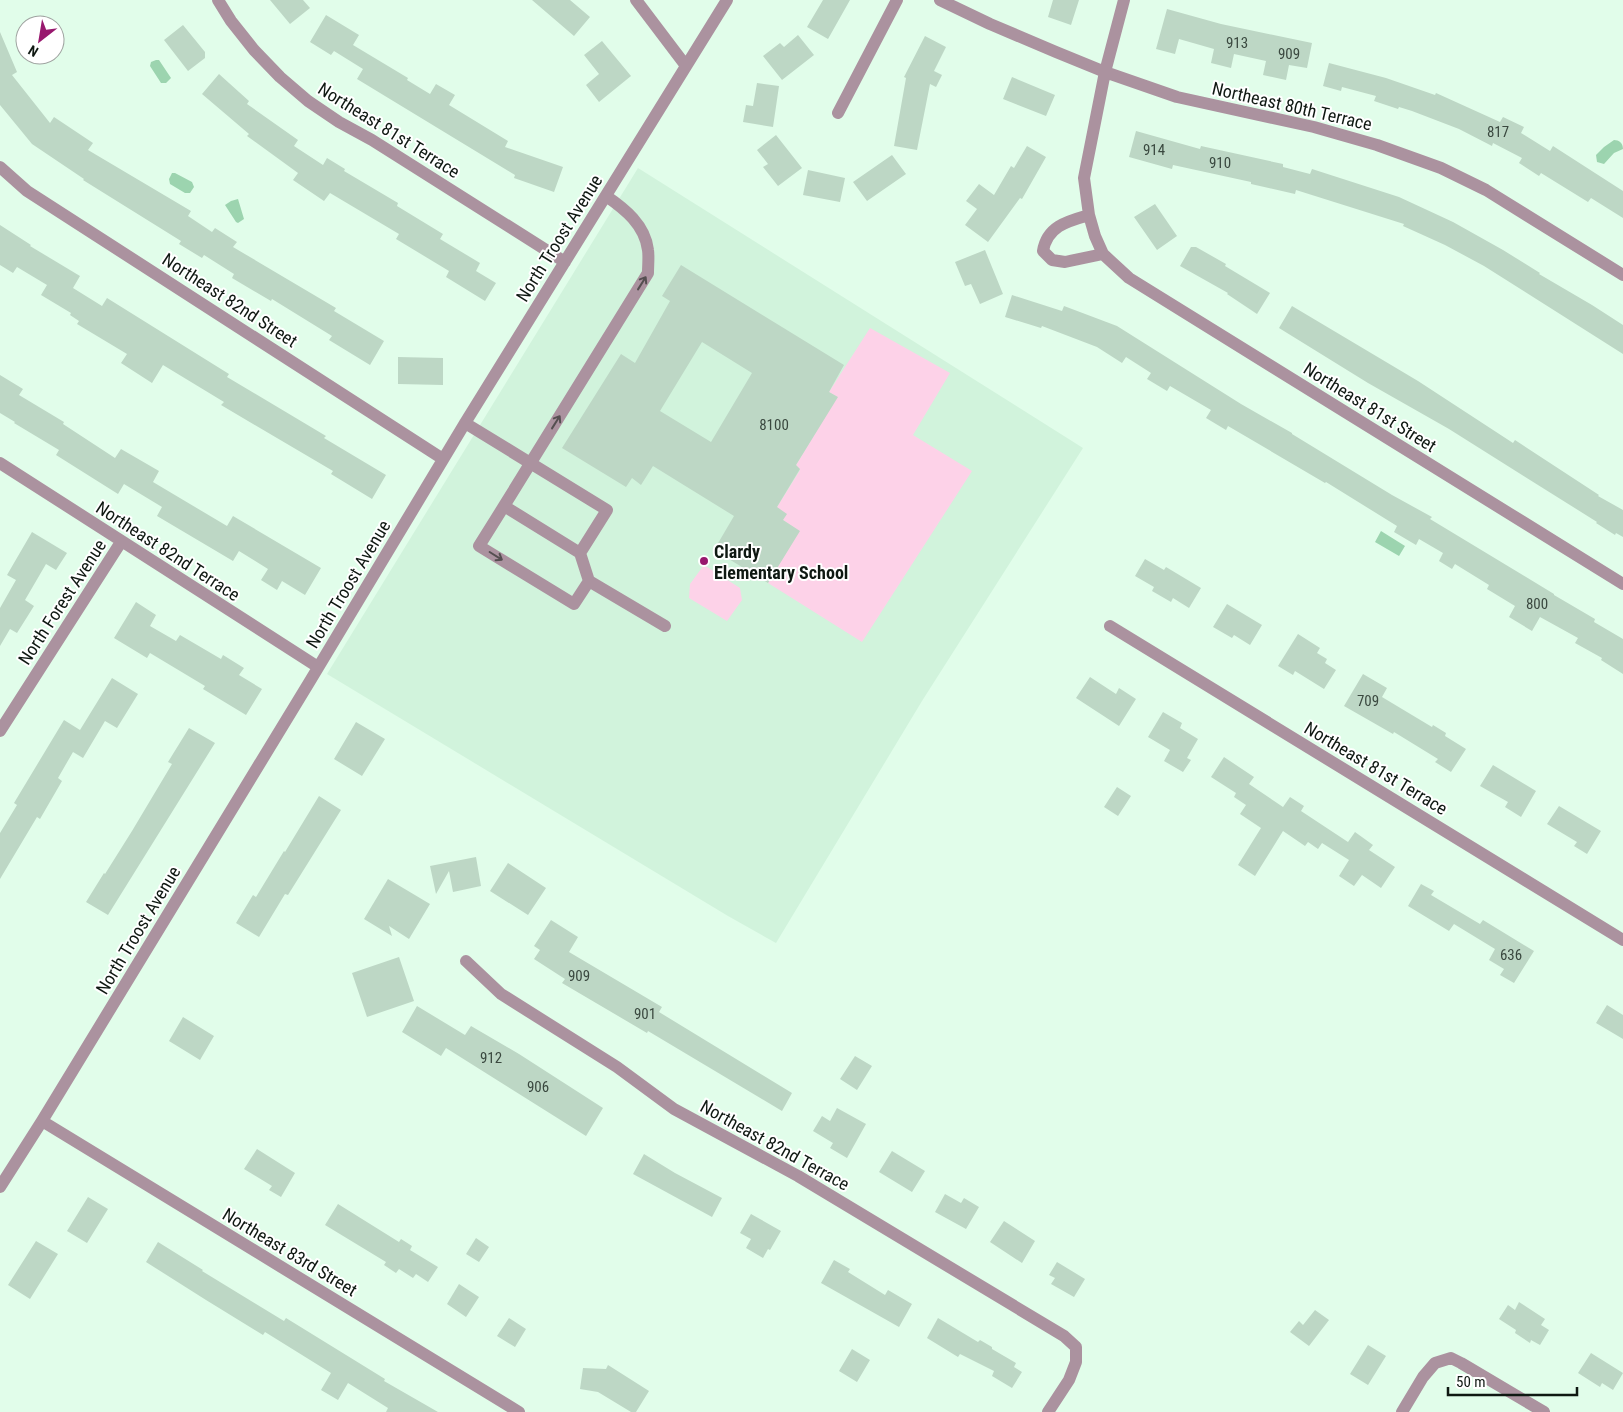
<svg xmlns="http://www.w3.org/2000/svg" width="1623" height="1412" font-family="'Roboto Condensed',sans-serif">
<rect width="100%" height="100%" fill="#e1fdea"/>
<!-- built -->
<path fill="#d1f3dc" d="M638 168 1083 448 922 701 776 943 728 916 327 674Z"/>
<!-- green -->
<path fill="#fdd2e8" d="M870 328 950 373 913 435 972 471 862 642 768 583 799 531 783 520 777 507 800 470 796 465 837 397 829 392Z
M704 565 740 588 742 600 727 621 689 598 690 584Z"/>
<!-- water -->
<path fill="#9cd4af" d="M156 60H159L171 78 166 83H161L150 66 151 62Z
M1614 140C1619 140 1623 143 1623 149L1614 153 1604 164 1597 162 1596 155 1604 147Z
M172 173H175L192 182 194 187 190 193H185L170 184 169 179Z
M238 199 244 219 238 223 236 222 225 205 231 201Z
M1381 531 1405 546 1399 556 1375 542Z"/>
<!-- building -->
<path fill="#bdd7c5" fill-rule="evenodd" d="M270 0H303L310 8 290 24Z
M532 0H570L590 17 574 36Z
M823 0H850L828 39 807 27Z
M1053 0H1079L1071 25 1048 17Z
M1167 9 1221 24 1312 43 1307 68 1289 65 1286 80 1263 75 1266 61 1234 54 1231 68 1211 63 1214 49 1179 39 1175 54 1156 49Z
M326 15 359 35 353 45 408 78 407 80 430 94 436 84 455 95 449 105 508 141 505 147 563 167 554 192 514 178 515 175 357 79 363 69 334 51 331 55 310 42Z
M183 25 205 52V58L188 71 164 40Z
M0 32 17 72 12 75 50 123 54 117 93 143 88 150 191 211 188 216 212 232 215 228 237 242 233 247 336 308 334 311 384 341 370 365 329 340 332 336 272 299 271 301 232 278 234 274 204 255 202 258 179 244 181 241 83 180 84 179 32 144 0 105Z
M798 35 814 55 782 80 763 56 780 43 784 47Z
M925 36 946 47 934 71 942 75 936 87 930 84 917 150 894 146 906 78 904 77Z
M602 41 631 76 599 102 586 85 599 74 584 55Z
M1329 63 1386 78 1435 95 1436 93 1500 122 1503 117 1524 127 1521 133 1550 151 1553 146 1623 191V218L1591 198 1588 202 1541 173 1539 176 1519 163 1522 158 1493 143 1492 146 1459 129 1412 111 1399 107 1398 109 1374 101 1376 96 1342 87 1341 91 1323 86Z
M219 74 249 101 247 104 298 140 294 146 323 165 327 158 345 169 344 171 398 203 397 206 443 234 440 239 480 263 476 271 496 283 485 301 446 277 449 271 396 239 399 234 330 193 324 201 293 180 298 173 247 136 249 134 202 94Z
M1012 77 1055 95 1046 116 1003 99Z
M757 83 779 86 773 127 743 122 746 105 753 106Z
M1136 131 1200 149 1201 146 1283 164V167L1310 174 1312 169 1399 197 1453 222 1503 250 1540 273 1539 274 1592 305 1623 325V354L1484 266 1445 245 1403 226 1404 224 1296 190 1295 194 1251 184V182L1173 165 1172 169 1129 157Z
M776 135 802 168 778 186 763 167 768 164 757 150Z
M1027 146 1046 157 1022 199 1020 198 988 242 965 225 977 209 966 201 979 184 994 195 1011 166 1014 168Z
M892 155 906 174 867 201 853 182Z
M808 170 845 178 840 202 803 195Z
M1155 204 1177 236 1157 250 1134 217Z
M0 225 31 245 30 246 80 276 73 288 102 306 107 298 229 374 227 377 326 436 324 438 386 475 372 499 331 474 333 471 221 405 224 402 163 365 152 383 121 363 127 354 77 324 79 321 70 315 71 313 41 295 47 285 17 267 13 273 0 265Z
M1191 247H1196L1226 264 1225 266 1270 293 1257 314 1227 294 1228 293 1180 266Z
M985 250 1003 294 980 304 971 284 965 286 955 262Z
M681 265 844 365 829 392 838 397 796 465 800 469 777 507 787 514 783 520 800 531 768 583 714 550 734 516 653 466 641 485 632 478 626 487 562 448 621 354 635 363 670 301 662 296ZM702 342 752 373 711 442 660 411Z
M1012 295 1062 311 1064 306 1117 326 1241 404 1292 433V434L1392 495 1432 517 1430 519 1554 594V595L1595 619 1594 622 1623 639V674L1601 660 1602 658 1575 643 1578 638 1540 617 1532 631 1509 617 1515 606 1487 589 1489 585 1455 564 1452 569 1439 561 1443 553 1419 539 1416 545 1394 532 1397 526 1326 482 1325 483 1228 426 1226 430 1206 418 1211 410 1170 386 1167 391 1147 379 1151 373 1126 357 1122 363 1097 347 1042 326 1041 328 1005 317Z
M1292 306 1418 381 1513 443 1515 440 1599 495 1598 496 1623 510V537L1616 533 1615 535 1596 523 1597 522 1449 429 1368 383 1279 328Z
M398 357 443 358V385L398 384Z
M0 375 23 389 19 395 64 422 63 424 115 458 121 449 159 471 153 482 227 526 233 516 321 568 305 595 282 581 277 590 261 580 268 569 239 551 233 561 157 516 162 507 124 484 118 494 56 455 59 450 14 423 15 422 0 413Z
M32 532 67 553 56 570 46 564 25 600 34 606 17 633 10 629 0 646V608L16 580 7 575Z
M1145 559 1164 570 1166 567 1201 588 1189 608 1173 598 1171 602 1152 591 1154 587 1135 576Z
M136 602 156 615 150 626 176 641 180 635 221 659 223 655 244 668 239 675 262 689 246 715 203 689 205 686 150 653 147 658 114 638Z
M1227 604 1262 625 1250 645 1234 635 1232 638 1213 627Z
M1298 634 1320 648 1317 653 1327 659 1325 663 1336 670 1324 689 1295 671 1293 675 1278 666Z
M1363 674 1387 688 1382 697 1432 727 1433 725 1446 733 1445 736 1466 749 1451 772 1435 762 1438 759 1394 732 1393 734 1344 706Z
M1090 677 1116 694 1119 688 1136 699 1119 726 1076 698Z
M112 678 138 694 117 728 105 721 83 758 73 752 58 778 62 781 40 819 37 817 0 879V833L17 805 14 803 64 720 80 730Z
M1163 712 1182 723 1180 728 1198 739 1187 758 1191 760 1183 772 1164 761 1170 750 1148 737Z
M356 722 385 739 362 776 334 759Z
M189 728 215 743 108 915 86 902 104 873 105 874 132 831 172 764 168 762Z
M1224 757 1254 777 1249 784 1283 807 1290 797 1304 806 1301 811 1348 842 1355 832 1373 845 1369 850 1395 867 1381 888 1362 875 1354 886 1339 876 1349 860 1322 843 1318 849 1308 842 1305 846 1283 831 1255 876 1238 865 1261 828 1240 814 1246 805 1234 797 1236 793 1211 777Z
M1493 765 1536 791 1521 817 1505 807 1508 802 1480 786Z
M1117 787 1131 796 1118 816 1104 807Z
M319 796 341 810 288 895 285 894 259 937 236 923 253 895 256 897 284 851 285 852Z
M1559 806 1601 831 1587 854 1574 846 1577 842 1547 824Z
M476 857 481 886 453 892 449 871 436 894 430 866Z
M508 863 546 888 528 915 490 891Z
M388 879 430 904 409 939 389 926 392 936 364 919Z
M1421 884 1434 891 1431 895 1480 924 1483 920 1534 951 1514 983 1500 975 1504 969 1489 960 1495 949 1454 924 1449 931 1408 906Z
M551 920 578 937 569 952 662 1007 659 1012 792 1093 782 1111 648 1031 647 1033 562 983 565 979 534 959 540 950 534 946Z
M399 957 414 1001 367 1017 352 973Z
M1607 1005 1623 1015V1039L1596 1023Z
M417 1006 465 1035 471 1026 519 1054 603 1108 586 1136 446 1048 441 1056 402 1032Z
M183 1017 214 1036 200 1060 169 1041Z
M855 1056 872 1066 857 1090 840 1079Z
M837 1108 866 1124 847 1158 830 1148 833 1143 813 1131 822 1116 830 1121Z
M257 1149 295 1173 281 1197 269 1190 272 1186 244 1169Z
M892 1151 925 1171 912 1192 879 1172Z
M644 1154 675 1173 722 1198 712 1217 633 1174Z
M945 1194 961 1203 964 1198 979 1207 966 1229 935 1212Z
M88 1197 108 1209 87 1243 67 1231Z
M338 1204 399 1242 401 1239 412 1246 410 1250 438 1267 428 1282 416 1274 413 1278 399 1269 396 1273 384 1265 386 1262 325 1225Z
M751 1214 781 1231 770 1250 768 1249 763 1258 746 1248 751 1239 740 1233Z
M1004 1221 1035 1241 1022 1263 990 1242Z
M476 1238 489 1247 479 1262 466 1254Z
M36 1241 58 1254 30 1299 8 1285Z
M158 1242 203 1270 202 1271 284 1321 286 1318 385 1379 384 1381 438 1412H386L388 1408 348 1383 338 1400 321 1390 331 1373 265 1332 263 1335 206 1300 146 1262Z
M834 1260 850 1269 848 1272 885 1295 888 1290 912 1304 899 1327 821 1283Z
M1057 1262 1085 1279 1074 1297 1051 1284 1055 1278 1049 1275Z
M459 1284 479 1297 466 1317 447 1304Z
M1519 1302 1545 1319 1541 1325 1549 1330 1540 1345 1531 1340 1530 1343 1515 1333 1516 1330 1499 1319 1508 1305 1515 1310Z
M1315 1310 1329 1320 1309 1346 1290 1332 1299 1321 1303 1325Z
M509 1318 526 1329 515 1347 497 1336Z
M938 1318 978 1342 980 1340 992 1347V1349L1016 1363 1014 1367 1022 1372 1012 1388 992 1376 994 1371 960 1354 958 1357 927 1338Z
M1368 1345 1386 1356 1368 1385 1350 1374Z
M852 1349 870 1360 857 1382 839 1371Z
M1591 1353 1623 1373 1613 1390 1602 1383 1600 1387 1578 1373Z
M608 1365 649 1391 636 1412H631L598 1392 580 1389 583 1368 606 1369Z"/>
<g fill="none" stroke-linecap="round" stroke-linejoin="round">
<!-- minor -->
<path stroke="#ab929f" stroke-width="12" d="M218 0 231 21 254 50 280 77 308 101 339 122 372 140 565 262
M636 0 686 66
M940 0 990 24 1056 52 1105 72 1177 97 1314 127 1377 145 1441 168 1486 190 1623 275
M1124 0 1105 72 1084 178 1089 215 1095 236 1103 254 1129 278 1623 584
M838 113 897 0
M0 167 27 191 443 459
M1089 215C1068 221 1047 226 1043 251L1052 260 1065 262 1103 254
M465 423 607 510 580 553 504 506 648 273C648 265 649 257 648 250 645 225 625 209 606 196
M0 463 318 667
M504 506 479 546 574 604 589 581 580 553
M589 581 665 626
M1110 626 1623 940
M0 731 121 542
M466 961 501 994 617 1067 674 1109 798 1176 1064 1336 1076 1347V1362L1069 1380 1048 1412
M42 1121 519 1412
M0 1187 42 1121 310 681 465 423 727 0
M1402 1412 1423 1377 1435 1363 1451 1358 1461 1363 1544 1412"/>
</g>
<!-- one-way arrows -->
<defs><path id="oneway-shaft" d="M-6 0H5M1.5-3L5.5 0L1.5 3" fill="none" stroke-width="1.6" stroke-linecap="round" stroke-linejoin="round" transform="scale(1.25)"/></defs>
<g stroke="#554f51">
<use href="#oneway-shaft" transform="translate(642 283) rotate(-58)"/>
<use href="#oneway-shaft" transform="translate(556 422) rotate(-58)"/>
<use href="#oneway-shaft" transform="translate(496 556) rotate(32)"/>
</g>
<!-- markers -->
<circle fill="#98186e" stroke="#fff" stroke-width="2" cx="704" cy="561" r="5"/>
<g text-anchor="middle" dominant-baseline="central" stroke-width="4" stroke-linejoin="round" paint-order="stroke">
<!-- number labels -->
<g font-size="15" fill="#3a483f">
<text x="1237" y="43">913</text>
<text x="1289" y="54">909</text>
<text x="1498" y="132">817</text>
<text x="1154" y="150">914</text>
<text x="1220" y="163">910</text>
<text x="774" y="425">8100</text>
<text x="1537" y="604">800</text>
<text x="1368" y="701">709</text>
<text x="1511" y="955">636</text>
<text x="579" y="976">909</text>
<text x="645" y="1014">901</text>
<text x="491" y="1058">912</text>
<text x="538" y="1087">906</text>
</g>
<!-- street labels -->
<g font-size="18" fill="#0f1812" stroke="#fff">
<text transform="translate(1292 106) rotate(13)">Northeast 80th Terrace</text>
<text transform="translate(389 130) rotate(32)">Northeast 81st Terrace</text>
<text transform="translate(559 238) rotate(-58)">North Troost Avenue</text>
<text transform="translate(230 300) rotate(33)">Northeast 82nd Street</text>
<text transform="translate(1370 407) rotate(32)">Northeast 81st Street</text>
<text transform="translate(168 551) rotate(33)">Northeast 82nd Terrace</text>
<text transform="translate(348 584) rotate(-59)">North Troost Avenue</text>
<text transform="translate(62 602) rotate(-57)">North Forest Avenue</text>
<text transform="translate(1376 768) rotate(31)">Northeast 81st Terrace</text>
<text transform="translate(138 930) rotate(-59)">North Troost Avenue</text>
<text transform="translate(775 1145) rotate(29)">Northeast 82nd Terrace</text>
<text transform="translate(290 1252) rotate(31)">Northeast 83rd Street</text>
</g>
<!-- poi labels -->
<g font-size="18" font-weight="bold" fill="#0f1812" stroke="#fff" text-anchor="start">
<text x="714" y="551">Clardy<tspan x="714" dy="21">Elementary School</tspan></text>
</g>
</g>
<!-- north arrow -->
<g transform="translate(40 40) rotate(211)"><circle r="24" fill="#ffffff" stroke="#9fa3a0"/>
<path d="M0-4L9 19L0 12L-9 19Z" fill="#98186e"/>
<text y="-8" font-size="14" font-weight="bold" text-anchor="middle" fill="#0f1812">N</text>
</g>
<!-- scale -->
<path d="M1448 1387v8h129v-8" fill="none" stroke="#0f1812" stroke-width="2.5"/>
<text x="1456" y="1387" font-size="15" fill="#0f1812" stroke="#ffffff" stroke-width="4" paint-order="stroke">50 m</text>
</svg>
